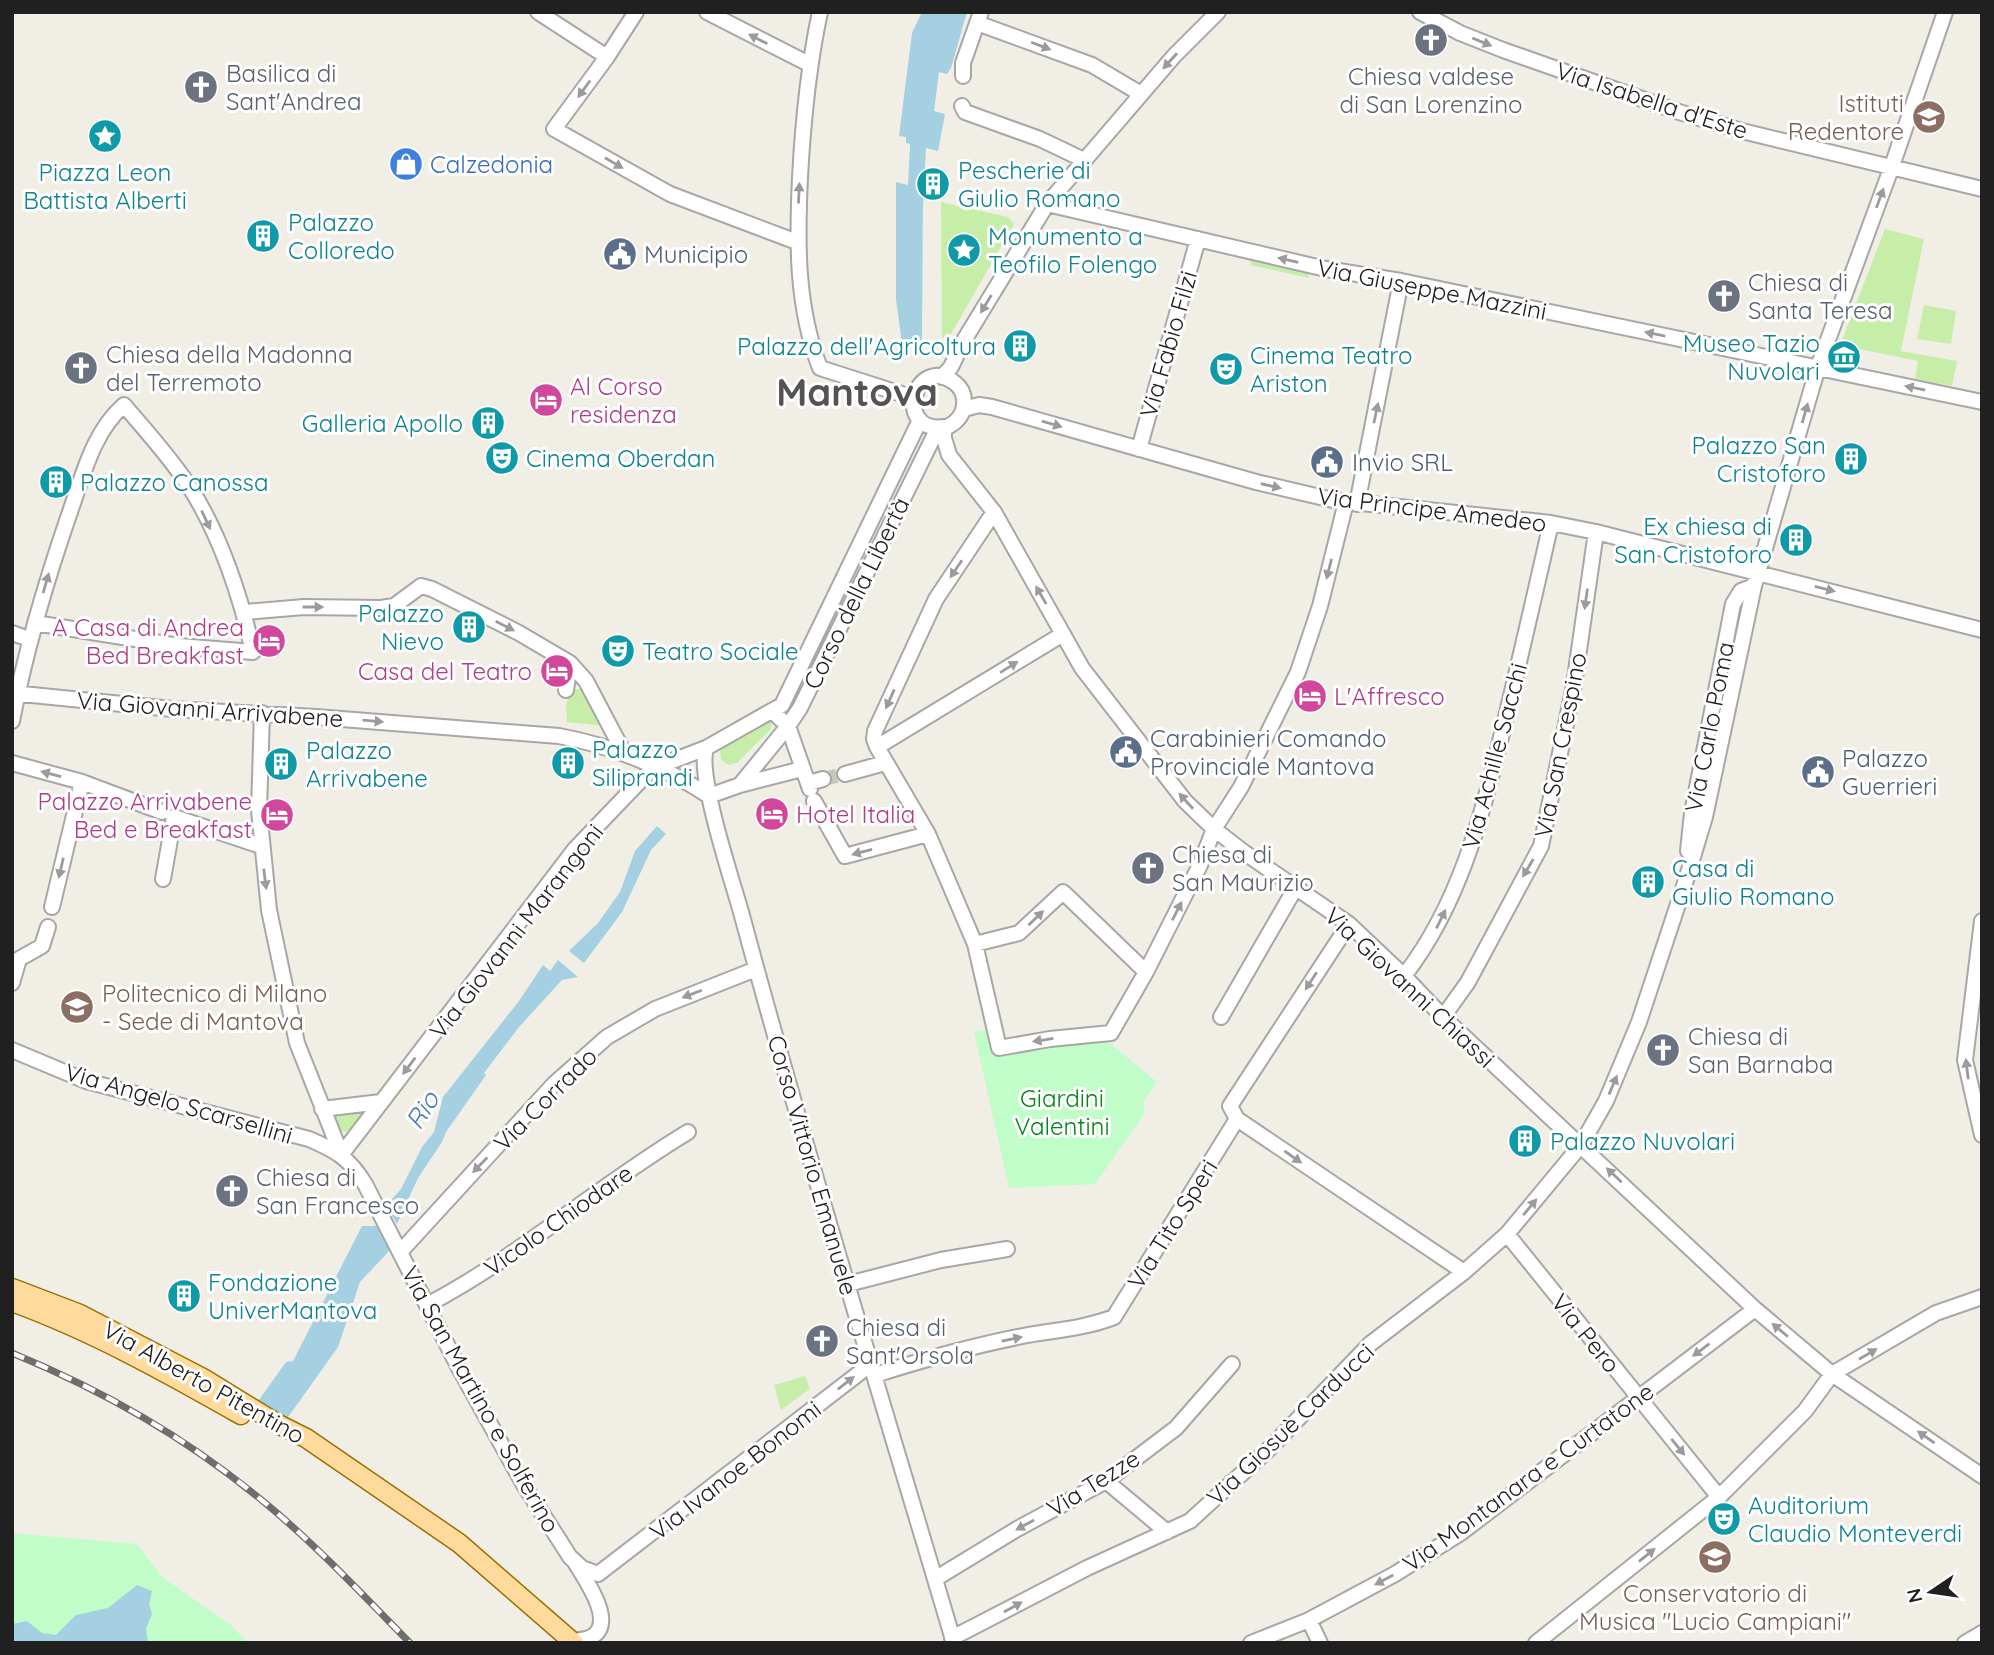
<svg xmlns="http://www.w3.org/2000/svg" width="1994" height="1655" font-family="Quicksand,sans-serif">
<rect width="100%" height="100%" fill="#f1eee6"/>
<!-- grass -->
<path fill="#c7eea9" d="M941 202 1008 217 1014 224 951 334 945 338 942 337Z
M1885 229 1924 239 1901 351 1957 361 1952 386 1915 379 1918 361 1840 345Z
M1251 260 1308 272 1309 278 1250 265Z
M1924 305 1956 311 1951 344 1917 339Z
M570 689H581L605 726 567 722 566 705Z
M766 721 772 723 771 729 737 763 729 765 721 760 720 751 721 747Z
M366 1111 353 1127 345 1132 337 1128 334 1113Z
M805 1376 810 1389 781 1410 774 1385Z"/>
<!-- park -->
<path fill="#c1fdc9" d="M989 1029 995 1053 1048 1044 1106 1040 1157 1082 1143 1102 1145 1113 1095 1184 1009 1188 974 1032Z
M12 1533 137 1544 162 1577 231 1625 248 1643H12Z"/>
<!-- water -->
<path fill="#a4d0e2" d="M922 12H967L951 68 947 74 939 72 934 111 945 114 938 151 906 143V137L899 136 912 33Z
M896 182 923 189 922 341 902 343 896 299Z
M657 826 666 834 651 850 622 912 584 963 569 951 598 923 620 892 635 851Z
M558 960 578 977 562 980 519 1027 484 1073 486 1075 446 1132 442 1142 418 1178 397 1224 386 1206 401 1189 422 1147 434 1132 443 1097 519 1001 543 965 550 971Z
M362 1226H378L391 1249 360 1282 338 1347 286 1420 256 1404 286 1362 293 1361Z
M137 1585 152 1591 149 1604 152 1614 146 1628 148 1643H12V1624L27 1621 42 1633 56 1635 76 1615 108 1608Z"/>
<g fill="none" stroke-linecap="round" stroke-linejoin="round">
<!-- canal -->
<path stroke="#a4d0e2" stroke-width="16" d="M915 205 918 146 922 127"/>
<!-- minor-tunnel -->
<path stroke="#c7c5be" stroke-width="14" stroke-dasharray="14 7" stroke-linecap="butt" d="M823 779 845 774"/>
<!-- minor casing -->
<g stroke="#a7a7a7" stroke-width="18">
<path id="minor" d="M538 12 607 57
M636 12 607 57 554 129 670 194 797 242
M707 12 809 64
M820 12C808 68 803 121 800 177 797 242 796 306 820 368L914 398
M1420 12 1460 33 1503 50 1679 112 1742 131 1982 189
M977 23 1092 65 1141 94
M963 76V63L981 12
M962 106 965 112 1040 139 1084 160
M1047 204 1326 269 1401 281 1982 402
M942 377 951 367 963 342 1047 204 1174 56 1218 12
M964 409 979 405 992 407 1256 482 1333 500 1551 523 1596 532 1982 630
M944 427V438L949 455 994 512 1082 668 1185 801 1214 829 1245 853 1349 924 1404 976 1443 1017 1755 1309 1832 1374 1982 1476
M1139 449 1198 239
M1357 504 1401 281
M994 512 936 599 875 731 874 739 877 747 1063 634
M245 612 304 607 381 608 394 606 421 586 432 589 519 633 570 663 586 681 624 753
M12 633 29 639
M566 690 570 663
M12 693 172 709 316 717 559 736C609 745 668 768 709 796
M772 711 788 726 810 789
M262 713 259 810 269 910 297 1043 341 1154
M12 721C26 648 47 578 71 509 84 472 94 431 124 405 146 431 170 457 189 486 220 534 241 597 253 652L179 646 35 623
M877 747 928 834 975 944 999 1048 1050 1039 1111 1033 1146 972 1200 865 1214 829 1241 787 1298 672 1320 606 1346 502
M706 748C697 775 732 880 741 912 807 1157 882 1400 954 1643
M12 763 82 782 162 812
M845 774 885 763
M809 783 823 779
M740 785 802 769
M709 796 740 785 788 726 800 708 934 436C941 428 949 428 956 421 967 411 967 392 955 383 914 352 893 434 944 427
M814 801 845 856 928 834
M1688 851 1692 813 1733 604 1741 591 1754 586
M163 879 174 817 261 846
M52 907 82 782
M1982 921 1965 1060 1982 1135
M1349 924 1230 1106 1237 1119 1464 1272
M975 944 1019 933 1063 892 1146 972
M1404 976C1462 901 1483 811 1505 721 1521 655 1536 589 1551 523
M12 983 19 959 42 946 48 927
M1221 1017 1296 887
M1443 1017 1468 982 1541 846 1574 685 1596 532
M12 1050 86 1081 309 1139C337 1151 349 1158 365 1184L459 1368 524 1485 570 1557 582 1568 598 1574 871 1364
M322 1109 381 1102
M341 1155 575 849 642 779 654 768 706 748 782 705 920 420
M1507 1234 1719 1497
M401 1251 554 1084 607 1037 655 1009 756 969
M848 1284 941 1260 1007 1249
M427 1305C520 1256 598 1186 688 1132
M875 1375C925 1359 976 1345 1028 1335 1057 1330 1086 1328 1114 1317L1237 1119
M1106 1481 1167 1532
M935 1579 1017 1529 1106 1481 1176 1428 1232 1364
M1309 1620 1320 1643
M952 1638 1087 1568 1190 1521 1270 1448 1370 1344 1464 1272 1507 1234 1581 1145 1606 1101 1639 1022 1686 880 1705 817 1754 586 1818 367 1892 166 1945 12
M572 1641C578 1640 587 1640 593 1636 616 1621 584 1578 575 1562
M1251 1643 1309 1620 1395 1574 1462 1532 1755 1309
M1536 1643 1719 1497 1805 1411 1832 1374 1936 1313 1982 1297
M1965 1643 1982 1633"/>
</g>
<!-- major casing -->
<g stroke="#9c7100" stroke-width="21">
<path id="major" d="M12 1288 80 1314 203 1378 278 1424 306 1438 459 1543 574 1643
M12 1302C92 1331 167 1373 241 1415"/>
</g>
<!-- minor -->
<use href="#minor" stroke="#fff" stroke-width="14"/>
<!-- major -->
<use href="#major" stroke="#ffda9d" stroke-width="18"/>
<!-- rail casing -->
<g stroke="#6e6e6e" stroke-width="7">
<path id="rail" d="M12 1353C106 1392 185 1437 264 1502 316 1545 363 1595 410 1643"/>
</g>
<!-- rail -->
<use href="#rail" stroke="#fff" stroke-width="4.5" stroke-dasharray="13" stroke-linecap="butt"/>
</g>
<!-- one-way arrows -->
<defs><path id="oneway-solid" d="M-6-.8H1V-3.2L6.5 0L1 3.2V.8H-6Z" transform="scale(1.75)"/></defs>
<g fill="#9b9b9b">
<use href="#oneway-solid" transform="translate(758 39) rotate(-153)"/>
<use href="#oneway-solid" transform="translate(1482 42) rotate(22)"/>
<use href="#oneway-solid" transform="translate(1041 46) rotate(21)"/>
<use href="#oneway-solid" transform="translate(1170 61) rotate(132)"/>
<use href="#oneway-solid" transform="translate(584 89) rotate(126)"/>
<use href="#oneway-solid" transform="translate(614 163) rotate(30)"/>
<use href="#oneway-solid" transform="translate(799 193) rotate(-87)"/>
<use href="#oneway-solid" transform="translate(1880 198) rotate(-70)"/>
<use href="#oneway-solid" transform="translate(1288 260) rotate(-167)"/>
<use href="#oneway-solid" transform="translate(986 304) rotate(121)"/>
<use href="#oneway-solid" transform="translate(1655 334) rotate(-168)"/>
<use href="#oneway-solid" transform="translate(1915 388) rotate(-168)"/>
<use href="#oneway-solid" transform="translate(1376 413) rotate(-78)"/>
<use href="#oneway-solid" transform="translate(1805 413) rotate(-74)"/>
<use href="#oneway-solid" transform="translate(1052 424) rotate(16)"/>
<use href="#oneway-solid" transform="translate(1271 486) rotate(13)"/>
<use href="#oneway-solid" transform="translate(206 520) rotate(65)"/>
<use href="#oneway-solid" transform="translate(956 569) rotate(124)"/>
<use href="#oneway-solid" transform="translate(1329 569) rotate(104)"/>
<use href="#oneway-solid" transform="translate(46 583) rotate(-74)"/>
<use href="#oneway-solid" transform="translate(1825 589) rotate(14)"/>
<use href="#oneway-solid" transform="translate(1041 595) rotate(-120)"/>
<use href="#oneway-solid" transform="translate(1586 599) rotate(98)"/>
<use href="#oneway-solid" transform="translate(313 607)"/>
<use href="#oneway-solid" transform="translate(505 626) rotate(27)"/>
<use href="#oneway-solid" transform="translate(1009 667) rotate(-32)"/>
<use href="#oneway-solid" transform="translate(890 699) rotate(114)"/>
<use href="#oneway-solid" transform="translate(373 721) rotate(5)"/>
<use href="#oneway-solid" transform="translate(51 774) rotate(-165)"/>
<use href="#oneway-solid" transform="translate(1186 801) rotate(-132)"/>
<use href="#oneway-solid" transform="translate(862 852) rotate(165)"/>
<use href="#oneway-solid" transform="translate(61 868) rotate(103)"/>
<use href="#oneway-solid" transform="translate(1528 868) rotate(121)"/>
<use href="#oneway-solid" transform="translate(265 879) rotate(83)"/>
<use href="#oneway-solid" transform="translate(1177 911) rotate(-63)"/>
<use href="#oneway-solid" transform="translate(1036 918) rotate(-44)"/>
<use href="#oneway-solid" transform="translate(1441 919) rotate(-64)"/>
<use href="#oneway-solid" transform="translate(1311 981) rotate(123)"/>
<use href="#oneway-solid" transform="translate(692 994) rotate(159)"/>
<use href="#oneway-solid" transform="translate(1043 1040) rotate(171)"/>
<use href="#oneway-solid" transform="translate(409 1066) rotate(127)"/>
<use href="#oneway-solid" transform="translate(1967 1069) rotate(-97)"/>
<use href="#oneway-solid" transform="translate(1613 1085) rotate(-67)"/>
<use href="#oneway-solid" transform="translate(1293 1157) rotate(35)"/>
<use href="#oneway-solid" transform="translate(480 1165) rotate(134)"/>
<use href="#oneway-solid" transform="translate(1614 1175) rotate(-137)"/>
<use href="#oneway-solid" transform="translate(1530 1207) rotate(-50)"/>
<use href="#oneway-solid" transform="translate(1780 1330) rotate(-140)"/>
<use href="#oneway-solid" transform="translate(1012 1339) rotate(-12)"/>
<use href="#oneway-solid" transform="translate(1701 1350) rotate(143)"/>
<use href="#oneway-solid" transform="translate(1868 1354) rotate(-30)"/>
<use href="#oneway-solid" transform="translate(846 1383) rotate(-38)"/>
<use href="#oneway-solid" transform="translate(1926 1437) rotate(-145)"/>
<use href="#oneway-solid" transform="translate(1678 1447) rotate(51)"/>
<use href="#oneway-solid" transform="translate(1025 1525) rotate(151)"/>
<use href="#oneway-solid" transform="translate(1647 1555) rotate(-39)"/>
<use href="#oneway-solid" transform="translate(1384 1580) rotate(152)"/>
<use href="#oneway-solid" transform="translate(1013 1607) rotate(-29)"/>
</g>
<!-- icons -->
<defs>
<g id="church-disc" transform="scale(1.75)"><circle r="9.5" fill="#6b7280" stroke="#fff"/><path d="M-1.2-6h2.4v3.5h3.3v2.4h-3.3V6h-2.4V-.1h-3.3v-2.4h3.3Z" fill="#fff"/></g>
<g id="school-disc" transform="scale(1.75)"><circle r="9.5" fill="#8d6e63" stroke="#fff"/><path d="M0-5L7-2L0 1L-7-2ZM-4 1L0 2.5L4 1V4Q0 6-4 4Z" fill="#fff"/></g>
<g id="sight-disc" transform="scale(1.75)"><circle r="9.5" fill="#0f9aa8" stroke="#fff"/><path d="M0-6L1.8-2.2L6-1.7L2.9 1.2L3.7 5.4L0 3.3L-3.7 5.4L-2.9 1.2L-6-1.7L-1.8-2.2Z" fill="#fff"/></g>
<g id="shop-disc" transform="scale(1.75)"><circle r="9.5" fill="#3f7fe0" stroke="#fff"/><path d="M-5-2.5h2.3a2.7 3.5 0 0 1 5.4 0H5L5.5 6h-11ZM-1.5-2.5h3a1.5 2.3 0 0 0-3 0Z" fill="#fff"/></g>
<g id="building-disc" transform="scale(1.75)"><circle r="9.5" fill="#0f9aa8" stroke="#fff"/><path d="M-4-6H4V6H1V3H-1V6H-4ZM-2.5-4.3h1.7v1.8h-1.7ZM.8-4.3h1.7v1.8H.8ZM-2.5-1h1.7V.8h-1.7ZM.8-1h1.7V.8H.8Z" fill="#fff"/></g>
<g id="civic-disc" transform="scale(1.75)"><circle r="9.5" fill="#5c6f8a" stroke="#fff"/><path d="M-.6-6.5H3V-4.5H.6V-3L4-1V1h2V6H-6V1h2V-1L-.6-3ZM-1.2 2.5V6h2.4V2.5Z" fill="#fff"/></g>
<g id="museum-disc" transform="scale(1.75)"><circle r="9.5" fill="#0f9aa8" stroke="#fff"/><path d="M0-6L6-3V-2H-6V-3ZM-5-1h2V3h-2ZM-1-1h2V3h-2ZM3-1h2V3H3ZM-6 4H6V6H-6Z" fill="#fff"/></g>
<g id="theatre-disc" transform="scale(1.75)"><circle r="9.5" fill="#0f9aa8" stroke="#fff"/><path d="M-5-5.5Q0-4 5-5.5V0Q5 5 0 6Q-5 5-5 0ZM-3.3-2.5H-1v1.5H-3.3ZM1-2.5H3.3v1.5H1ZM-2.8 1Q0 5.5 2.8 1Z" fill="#fff"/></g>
<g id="hotel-disc" transform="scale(1.75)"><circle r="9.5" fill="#d1479c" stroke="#fff"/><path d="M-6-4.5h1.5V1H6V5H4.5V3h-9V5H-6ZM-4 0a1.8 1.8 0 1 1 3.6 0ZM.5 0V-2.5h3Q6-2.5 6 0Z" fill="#fff"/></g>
<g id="university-disc" transform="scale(1.75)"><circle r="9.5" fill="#8d6e63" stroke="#fff"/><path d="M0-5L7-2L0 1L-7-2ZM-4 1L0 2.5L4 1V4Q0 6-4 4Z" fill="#fff"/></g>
</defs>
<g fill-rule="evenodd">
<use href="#church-disc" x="1431" y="40"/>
<use href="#church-disc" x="201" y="87"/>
<use href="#school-disc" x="1929" y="117"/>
<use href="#sight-disc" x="105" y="136"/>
<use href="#shop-disc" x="406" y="164"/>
<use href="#building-disc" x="933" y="184"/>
<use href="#building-disc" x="263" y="236"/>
<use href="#sight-disc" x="964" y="250"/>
<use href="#civic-disc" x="620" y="254"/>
<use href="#church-disc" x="1724" y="296"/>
<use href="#building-disc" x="1020" y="346"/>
<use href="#museum-disc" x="1844" y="357"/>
<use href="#church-disc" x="81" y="368"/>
<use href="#theatre-disc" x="1226" y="369"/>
<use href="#hotel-disc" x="546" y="400"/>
<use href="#building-disc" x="488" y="423"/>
<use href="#theatre-disc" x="502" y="458"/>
<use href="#building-disc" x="1851" y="459"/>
<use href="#civic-disc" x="1327" y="462"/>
<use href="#building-disc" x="56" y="482"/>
<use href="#building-disc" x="1796" y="540"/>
<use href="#building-disc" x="469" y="627"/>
<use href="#hotel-disc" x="269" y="641"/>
<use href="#theatre-disc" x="618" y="651"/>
<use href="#hotel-disc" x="557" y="671"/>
<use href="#hotel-disc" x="1310" y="696"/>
<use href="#civic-disc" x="1126" y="752"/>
<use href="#building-disc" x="568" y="763"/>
<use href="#building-disc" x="281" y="764"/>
<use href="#civic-disc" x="1818" y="772"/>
<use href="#hotel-disc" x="772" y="814"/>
<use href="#hotel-disc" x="277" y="815"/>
<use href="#church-disc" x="1148" y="868"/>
<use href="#building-disc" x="1648" y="882"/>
<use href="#university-disc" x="77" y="1007"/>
<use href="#church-disc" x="1663" y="1050"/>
<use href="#building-disc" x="1525" y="1141"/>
<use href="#church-disc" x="232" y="1191"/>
<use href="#building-disc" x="184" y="1296"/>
<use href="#church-disc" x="822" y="1341"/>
<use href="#theatre-disc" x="1724" y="1519"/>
<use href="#school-disc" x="1715" y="1557"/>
</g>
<g text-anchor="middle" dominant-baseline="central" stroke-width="6" stroke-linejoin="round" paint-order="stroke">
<!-- worship labels -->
<g font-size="24" fill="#5b616d" stroke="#fff" text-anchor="start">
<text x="226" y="73">Basilica di<tspan x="226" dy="28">Sant'Andrea</tspan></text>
<text x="1431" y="76" text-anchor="middle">Chiesa valdese<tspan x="1431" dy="28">di San Lorenzino</tspan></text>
<text x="1748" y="282">Chiesa di<tspan x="1748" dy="28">Santa Teresa</tspan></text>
<text x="106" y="354">Chiesa della Madonna<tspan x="106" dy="28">del Terremoto</tspan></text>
<text x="1172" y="854">Chiesa di<tspan x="1172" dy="28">San Maurizio</tspan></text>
<text x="1688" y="1036">Chiesa di<tspan x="1688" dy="28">San Barnaba</tspan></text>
<text x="256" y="1177">Chiesa di<tspan x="256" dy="28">San Francesco</tspan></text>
<text x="846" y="1327">Chiesa di<tspan x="846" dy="28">Sant'Orsola</tspan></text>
</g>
<!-- street labels -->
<g font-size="24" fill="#202020" stroke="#fff">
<text transform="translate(1652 100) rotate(18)">Via Isabella d'Este</text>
<text transform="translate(1432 289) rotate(11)">Via Giuseppe Mazzini</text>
<text transform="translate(1168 344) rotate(-74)">Via Fabio Filzi</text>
<text transform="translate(1432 509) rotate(7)">Via Principe Amedeo</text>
<text transform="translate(856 593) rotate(-64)">Corso della Libertà</text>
<text transform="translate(210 709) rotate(4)">Via Giovanni Arrivabene</text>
<text transform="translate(1709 727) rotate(-79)">Via Carlo Poma</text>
<text transform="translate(1560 745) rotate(-79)">Via San Crespino</text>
<text transform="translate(1494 756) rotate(-75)">Via Achille Sacchi</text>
<text transform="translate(516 931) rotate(-52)">Via Giovanni Marangoni</text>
<text transform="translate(1410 987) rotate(43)">Via Giovanni Chiassi</text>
<text transform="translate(545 1099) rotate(-45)">Via Corrado</text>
<text transform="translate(179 1103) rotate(16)">Via Angelo Scarsellini</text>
<text transform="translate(813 1165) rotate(74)">Corso Vittorio Emanuele</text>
<text transform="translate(558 1220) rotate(-35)">Vicolo Chiodare</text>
<text transform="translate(1172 1224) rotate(-58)">Via Tito Speri</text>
<text transform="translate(1586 1333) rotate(51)">Via Pero</text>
<text transform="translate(204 1382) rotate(29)">Via Alberto Pitentino</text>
<text transform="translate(481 1399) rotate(61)">Via San Martino e Solferino</text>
<text transform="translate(1290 1424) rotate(-44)">Via Giosuè Carducci</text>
<text transform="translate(735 1470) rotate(-38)">Via Ivanoe Bonomi</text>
<text transform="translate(1528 1477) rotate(-36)">Via Montanara e Curtatone</text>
<text transform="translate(1093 1483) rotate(-32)">Via Tezze</text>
</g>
<!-- education labels -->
<g font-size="24" fill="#785e54" stroke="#fff" text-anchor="end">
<text x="1904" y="103">Istituti<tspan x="1904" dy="28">Redentore</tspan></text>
<text x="102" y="993" text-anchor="start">Politecnico di Milano<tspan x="102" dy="28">- Sede di Mantova</tspan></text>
<text x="1715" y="1593" text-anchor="middle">Conservatorio di<tspan x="1715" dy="28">Musica "Lucio Campiani"</tspan></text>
</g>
<!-- shop labels -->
<g font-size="24" fill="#366cbe" stroke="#fff" text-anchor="start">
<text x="430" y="164">Calzedonia</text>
</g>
<!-- culture labels -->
<g font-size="24" fill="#0d838f" stroke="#fff" text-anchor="start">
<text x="958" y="170">Pescherie di<tspan x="958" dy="28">Giulio Romano</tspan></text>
<text x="105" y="172" text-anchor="middle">Piazza Leon<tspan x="105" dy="28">Battista Alberti</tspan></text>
<text x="288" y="222">Palazzo<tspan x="288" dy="28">Colloredo</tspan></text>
<text x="988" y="236">Monumento a<tspan x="988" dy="28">Teofilo Folengo</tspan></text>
<text x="1820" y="343" text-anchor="end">Museo Tazio<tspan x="1820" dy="28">Nuvolari</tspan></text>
<text x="996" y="346" text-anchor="end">Palazzo dell'Agricoltura</text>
<text x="1250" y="355">Cinema Teatro<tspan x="1250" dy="28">Ariston</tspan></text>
<text x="463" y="423" text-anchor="end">Galleria Apollo</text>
<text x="1826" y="445" text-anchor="end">Palazzo San<tspan x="1826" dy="28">Cristoforo</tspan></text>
<text x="526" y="458">Cinema Oberdan</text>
<text x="80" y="482">Palazzo Canossa</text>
<text x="1772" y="526" text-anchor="end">Ex chiesa di<tspan x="1772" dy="28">San Cristoforo</tspan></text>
<text x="444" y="613" text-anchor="end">Palazzo<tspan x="444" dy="28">Nievo</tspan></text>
<text x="642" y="651">Teatro Sociale</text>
<text x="592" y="749">Palazzo<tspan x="592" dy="28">Siliprandi</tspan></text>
<text x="306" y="750">Palazzo<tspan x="306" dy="28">Arrivabene</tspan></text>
<text x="1672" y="868">Casa di<tspan x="1672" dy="28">Giulio Romano</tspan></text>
<text x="1550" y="1141">Palazzo Nuvolari</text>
<text x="208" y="1282">Fondazione<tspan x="208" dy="28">UniverMantova</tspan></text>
<text x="1748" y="1505">Auditorium<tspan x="1748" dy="28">Claudio Monteverdi</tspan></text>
</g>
<!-- service labels -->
<g font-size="24" fill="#4e5e75" stroke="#fff" text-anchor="start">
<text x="644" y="254">Municipio</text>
<text x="1352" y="462">Invio SRL</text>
<text x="1150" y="738">Carabinieri Comando<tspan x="1150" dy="28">Provinciale Mantova</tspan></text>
<text x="1842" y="758">Palazzo<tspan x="1842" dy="28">Guerrieri</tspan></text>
</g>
<!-- hotel labels -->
<g font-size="24" fill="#b23c85" stroke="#fff" text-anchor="start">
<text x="570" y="386">Al Corso<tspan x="570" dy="28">residenza</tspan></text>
<text x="244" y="627" text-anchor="end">A Casa di Andrea<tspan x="244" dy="28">Bed Breakfast</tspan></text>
<text x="532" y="671" text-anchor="end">Casa del Teatro</text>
<text x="1334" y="696">L'Affresco</text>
<text x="252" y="801" text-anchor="end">Palazzo Arrivabene<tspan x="252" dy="28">Bed e Breakfast</tspan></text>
<text x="796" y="814">Hotel Italia</text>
</g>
<!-- park labels -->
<g font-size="24" fill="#048816" stroke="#fff">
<text x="1062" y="1098">Giardini<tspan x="1062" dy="28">Valentini</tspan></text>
</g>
<!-- water labels -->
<g font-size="26" font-style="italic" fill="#4578b8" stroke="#fff">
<text transform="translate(422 1110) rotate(-58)">Rio</text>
</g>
<!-- town labels -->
<g font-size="38" font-weight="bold" fill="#535353" stroke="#fff">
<text x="857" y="392">Mantova</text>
</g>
</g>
<!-- border -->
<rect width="1994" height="1655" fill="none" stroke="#202020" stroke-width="28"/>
<!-- north arrow -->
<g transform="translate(1931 1592) rotate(257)" stroke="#ffffff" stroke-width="5" paint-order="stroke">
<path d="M0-5L12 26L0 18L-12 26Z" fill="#202020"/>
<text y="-10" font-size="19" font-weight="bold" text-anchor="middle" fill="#202020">N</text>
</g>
</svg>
